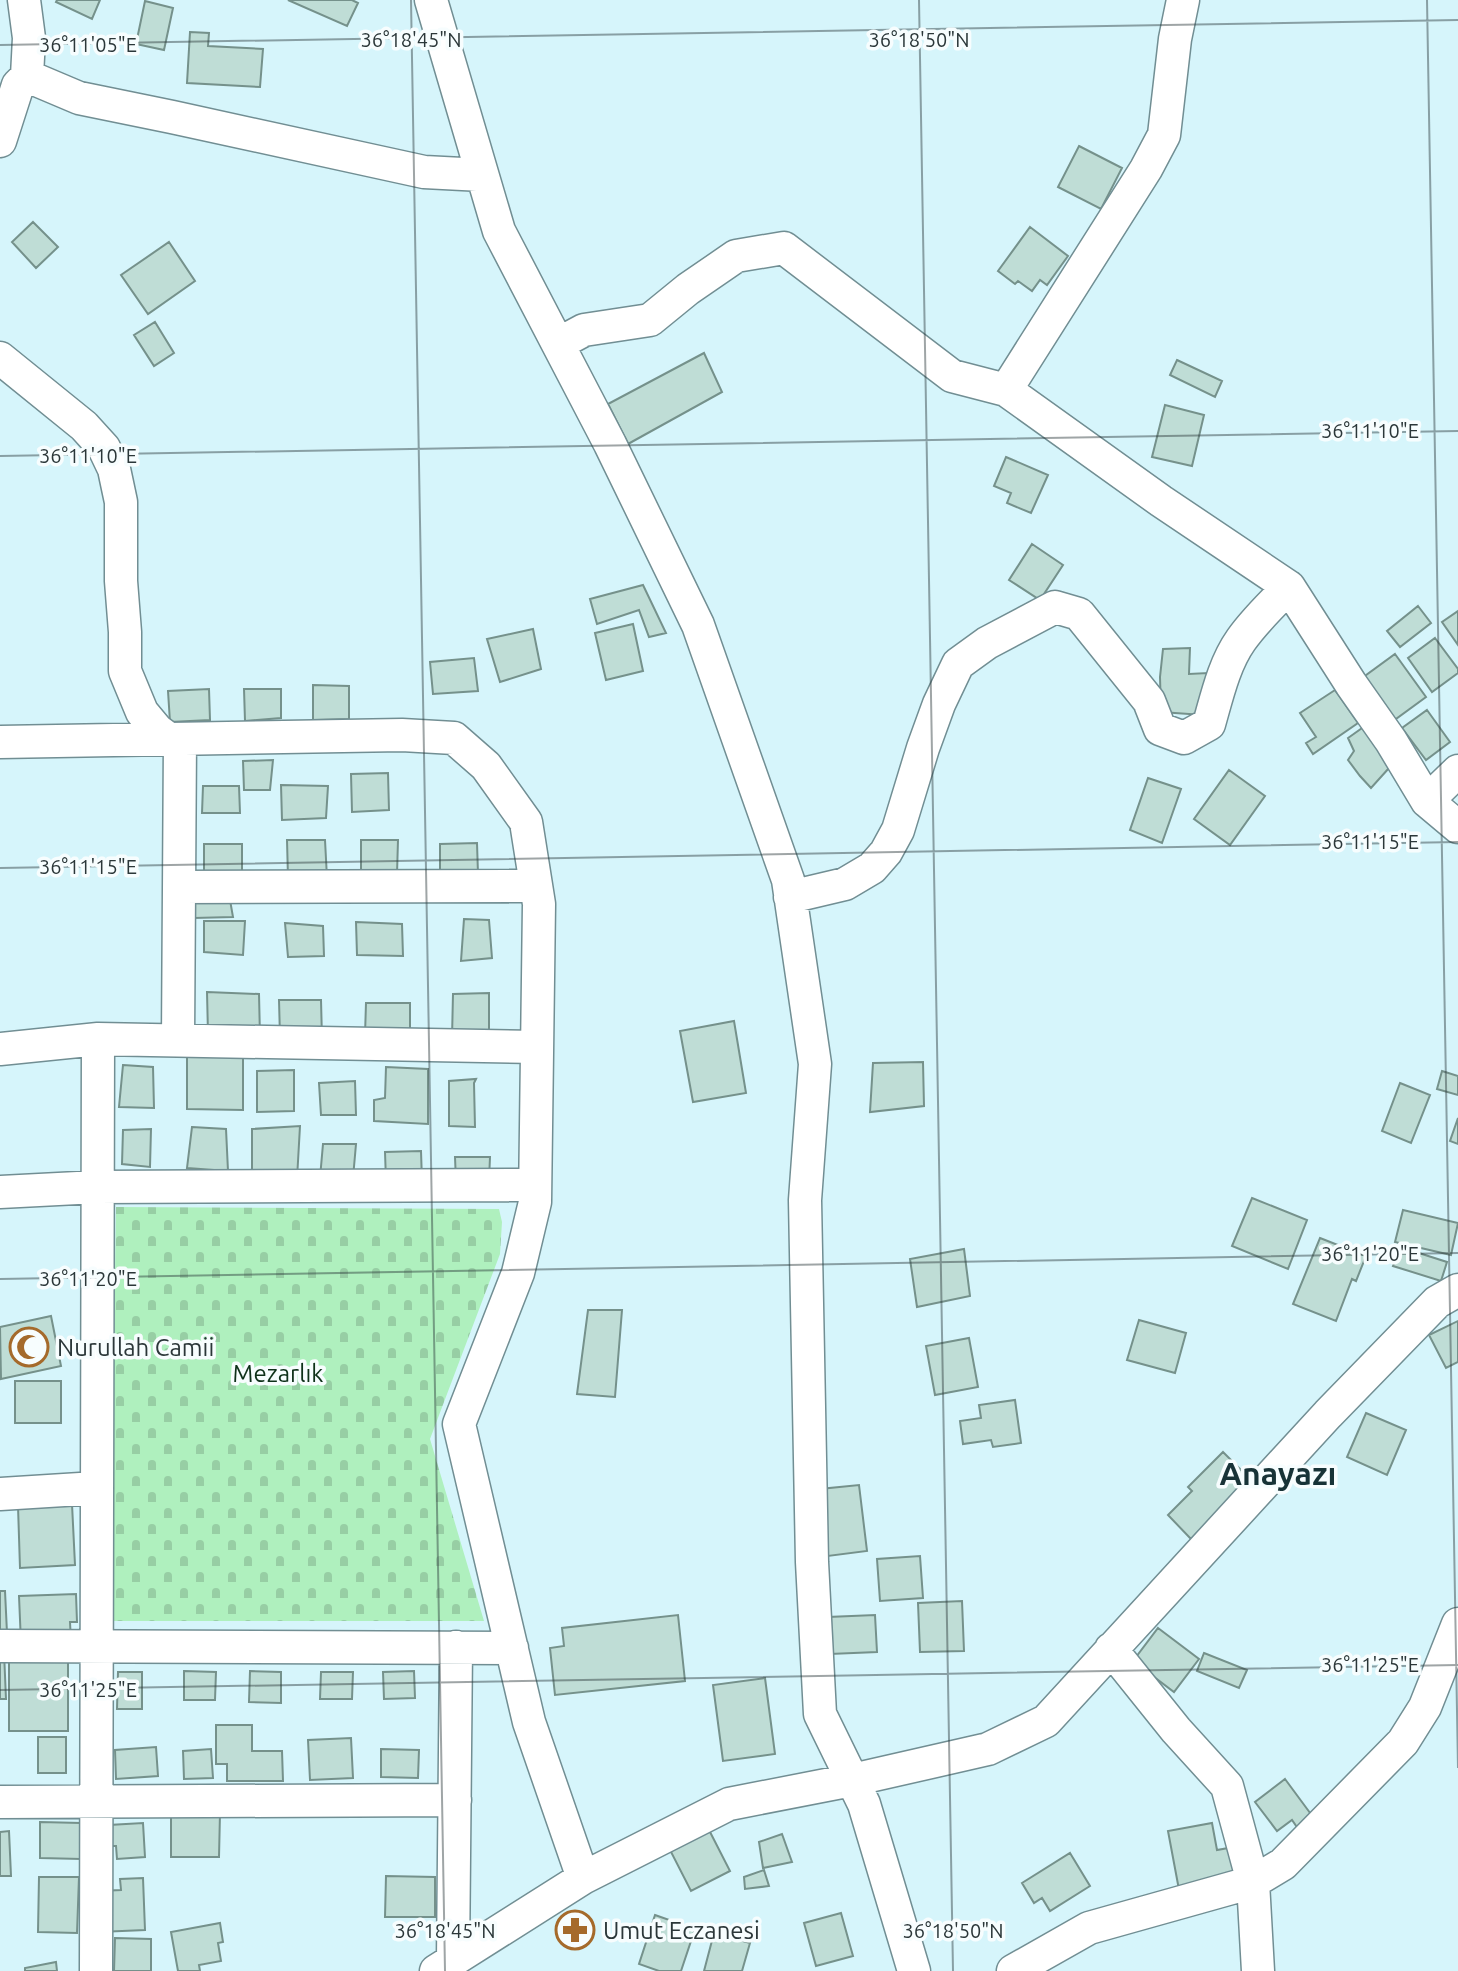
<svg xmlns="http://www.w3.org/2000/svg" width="1458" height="1971" font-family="Ubuntu,sans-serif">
<defs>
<pattern id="cemetery-stones" width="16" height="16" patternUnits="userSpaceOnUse" patternTransform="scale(2)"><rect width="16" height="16" fill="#aff0be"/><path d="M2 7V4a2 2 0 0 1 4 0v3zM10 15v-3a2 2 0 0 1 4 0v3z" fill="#97cea4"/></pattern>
</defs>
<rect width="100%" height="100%" fill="#d6f5fb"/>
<!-- cemetery -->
<path fill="url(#cemetery-stones)" d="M116 1207 499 1209 502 1222 500 1254 430 1439 484 1621H110Z"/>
<!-- building -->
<path fill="#bfddd6" stroke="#75918b" stroke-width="2" d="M57 0H100L92 19 56 2Z
M288 0H352L358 3 347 26Z
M145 1 173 8 164 50 136 44Z
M190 32 209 33 208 46 263 49 260 87 187 83Z
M1079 146 1122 168 1101 209 1058 187Z
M33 222 58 247 36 268 12 242Z
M1030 227 1068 256 1047 285 1040 280 1032 291 1018 281 1015 284 998 271Z
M169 242 195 281 148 314 121 275Z
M155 322 174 353 154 366 134 335Z
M704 353 722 392 628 444 608 404Z
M1177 360 1222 381 1215 397 1170 375Z
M1165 405 1204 415 1192 466 1152 457Z
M1006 457 1048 475 1031 513 1007 503 1011 493 994 486Z
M1032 544 1063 565 1040 600 1009 580Z
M643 585 666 633 649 637 639 610 597 624 590 599Z
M1418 606 1431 623 1400 647 1387 631Z
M1458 611V645L1442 622Z
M633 624 643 671 606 680 595 633Z
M533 629 541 669 500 682 487 639Z
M1435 638 1458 669V673L1432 692 1408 658Z
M1190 648 1189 674 1208 673 1203 715 1161 712 1160 677 1163 649Z
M1395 654 1426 697 1389 724 1358 681Z
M474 658 478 691 433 694 430 662Z
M313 685 349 686V719L313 720Z
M209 689 210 720 170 722 168 691Z
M244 689H281V718L245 721Z
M1335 690 1358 723 1313 754 1306 743 1316 737 1300 713Z
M1427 710 1450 742 1426 760 1402 728Z
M1365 726 1389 768 1371 788 1360 776 1348 760 1354 751 1348 738Z
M273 760 270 790H244L243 761Z
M1229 770 1265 796 1230 845 1194 819Z
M388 773 389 810 352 812 351 774Z
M1148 778 1181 789 1162 843 1130 830Z
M281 785 328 786 326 818 282 820Z
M203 786H239L240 813H202Z
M287 840H325L327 878H288Z
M361 840H398L397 874 361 875Z
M477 843 478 874H440V844Z
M204 844H242V878L204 879Z
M195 897 230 900 233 917 194 918Z
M464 919 489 920 492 958 461 961Z
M204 921H245L243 955 204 952Z
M356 922 402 924 403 956 357 955Z
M285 923 323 926 324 956 288 957Z
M207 992 259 994 260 1037 208 1034Z
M489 993V1039L452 1038 453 994Z
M279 1000H321L322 1039 280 1037Z
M366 1003H410V1035H365Z
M734 1021 746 1093 693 1102 680 1031Z
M187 1050 243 1051V1110L187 1109Z
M923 1062 924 1106 870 1112 873 1063Z
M123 1065 153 1067 154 1108 119 1107Z
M386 1067 428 1069V1124L374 1121V1100L385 1098Z
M294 1070V1111L257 1112V1071Z
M1442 1071 1458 1076V1095L1437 1089Z
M476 1079 474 1083 475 1127 449 1126V1081Z
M355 1081 356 1115H321L319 1083Z
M1400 1083 1430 1095 1411 1143 1382 1131Z
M1458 1118V1144L1450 1141Z
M300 1126 297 1179 252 1177V1129Z
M192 1127 226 1129 228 1171 187 1168Z
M151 1129 150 1167 122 1164 123 1130Z
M323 1144H356L353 1178H320Z
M421 1151 422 1181H386L385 1152Z
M455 1157H490L489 1181 456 1182Z
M1252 1198 1307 1220 1288 1269 1232 1246Z
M1403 1210 1458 1223 1451 1255 1395 1242Z
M1320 1238 1366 1256 1356 1281 1352 1279 1336 1321 1293 1304Z
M1400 1247 1447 1262 1441 1281 1393 1266Z
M964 1249 970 1296 917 1307 910 1259Z
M588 1310H622L615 1397 577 1394Z
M51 1316 61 1366 1 1379 0 1327Z
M1139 1320 1186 1333 1175 1373 1127 1360Z
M1458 1321V1362L1446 1368 1429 1335Z
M969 1338 978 1387 935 1395 926 1346Z
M15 1381H61V1423H15Z
M1015 1400 1021 1443 993 1447 991 1440 963 1444 960 1421 981 1418 979 1405Z
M1366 1413 1406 1430 1387 1475 1347 1457Z
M1223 1452 1250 1479 1191 1539 1168 1515 1192 1491 1188 1487Z
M859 1485 867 1551 828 1556 820 1489Z
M72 1504 75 1565 20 1568 18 1506Z
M920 1556 923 1598 880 1601 877 1559Z
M0 1591H5L7 1633H0Z
M76 1594 77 1622H70L71 1642 21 1643 19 1596Z
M962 1601 964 1651 920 1652 918 1603Z
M678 1615 685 1681 555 1695 550 1648 564 1646 562 1628Z
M875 1615 877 1652 830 1654 828 1617Z
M1158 1628 1199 1659 1174 1692 1133 1661Z
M0 1652H4L6 1699H0Z
M1204 1653 1247 1670 1239 1688 1197 1671Z
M9 1655H68V1731H9Z
M184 1671 216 1672 215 1700H184Z
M250 1671 281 1672V1703L249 1702Z
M414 1671 415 1698 384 1699 383 1672Z
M118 1672H142V1709H117Z
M321 1672H353L352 1699H320Z
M765 1678 775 1754 723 1761 713 1685Z
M216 1725H252V1751H282L283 1781H227V1764H216Z
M38 1737H66V1773H38Z
M351 1738 353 1778 310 1780 308 1740Z
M156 1747 158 1776 116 1779 115 1750Z
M211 1749 213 1778 184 1779 183 1751Z
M381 1749 419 1750 418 1778 381 1777Z
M1285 1779 1316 1821 1301 1833 1292 1820 1277 1831 1255 1802Z
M171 1813H220L219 1857H171Z
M40 1822 81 1823V1859L40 1858Z
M143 1823 145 1857 117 1859 116 1846H110L109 1825Z
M1212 1823 1217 1850 1234 1847 1241 1884 1180 1895 1168 1831Z
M708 1828 730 1871 691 1891 669 1848Z
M9 1831 11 1876H0V1832Z
M782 1834 792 1862 763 1868 759 1842Z
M1070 1853 1090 1886 1050 1911 1042 1898 1034 1903 1022 1883Z
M764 1870 769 1886 745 1889 744 1877Z
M386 1876 435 1877V1917H385Z
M39 1877H79L77 1933 38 1932Z
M143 1878 145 1930 99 1932 98 1891 121 1890 120 1879Z
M841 1913 853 1956 816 1966 804 1923Z
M655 1915 695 1929 681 1971H659L639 1964Z
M220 1923 223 1942 218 1943 221 1961 199 1965 200 1971H178L171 1932Z
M714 1933 750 1943 742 1971H704Z
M115 1938 151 1939V1971H114Z
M56 1962 57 1971H25V1968Z"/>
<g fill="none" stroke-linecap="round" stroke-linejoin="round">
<!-- minor casing -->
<g stroke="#718e93" stroke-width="35">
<path id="minor" d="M24 0 29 38 27 76
M431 0 499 231 610 444 698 625 788 880 815 1064 805 1200 812 1562 820 1714 864 1804 914 1971
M0 141 18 85 27 76 79 98 172 117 424 172 482 175
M558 344 584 330 650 320 688 289 736 256 784 248 952 376 1006 390 1161 501 1289 587 1351 684 1391 741 1427 801 1458 827
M0 358 84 426 104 448 114 469 121 502V581L125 632V671L142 712 157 730 169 739
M1006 390 1146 169 1164 135 1175 39 1183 0
M0 742 402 735 454 738 486 766 526 822 539 904 535 1202 518 1273 459 1424 529 1722 583 1878
M1427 801 1458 771
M179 887 536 886
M790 897 845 884 872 868 886 852 898 830 923 748 939 704 958 664 987 643 1055 607 1079 614 1149 701 1160 729 1184 738 1209 724C1217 696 1224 664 1241 640 1255 620 1272 604 1289 587
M178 1040 180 739
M0 1049 98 1039 537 1047
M0 1192 97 1187 535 1185
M0 1494 96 1488
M0 1646 512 1648
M1111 1649 1176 1730 1227 1786 1253 1882 1283 1864 1403 1742 1425 1707 1458 1624
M0 1802 455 1800
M453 1960 456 1647
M96 1971 98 1039
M436 1971 583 1878 729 1804 852 1780 988 1749 1046 1721 1328 1414 1437 1302 1458 1290
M1013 1971 1089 1928 1253 1882 1258 1971"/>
</g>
<!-- minor -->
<use href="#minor" stroke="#fff" stroke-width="32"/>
</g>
<!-- ticks -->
<path fill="none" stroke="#2b3739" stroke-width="2" stroke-opacity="0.45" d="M411 0 445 1971M919 0 953 1971M1427 0 1458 1768M0 45 1458 20M0 456 1458 431M0 868 1458 842M0 1279 1458 1253M0 1690 1458 1665"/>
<!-- icons -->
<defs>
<g id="mosque-ring" transform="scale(2)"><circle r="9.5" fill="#f7fdfe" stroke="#a56a2b" stroke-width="1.5"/><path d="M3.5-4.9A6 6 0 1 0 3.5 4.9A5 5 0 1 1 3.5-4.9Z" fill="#a56a2b"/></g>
<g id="pharmacy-ring" transform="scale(2)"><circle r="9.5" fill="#f7fdfe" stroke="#a56a2b" stroke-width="1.5"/><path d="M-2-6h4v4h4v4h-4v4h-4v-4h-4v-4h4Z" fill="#a56a2b"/></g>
</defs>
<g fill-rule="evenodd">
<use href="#mosque-ring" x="29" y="1347"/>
<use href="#pharmacy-ring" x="575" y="1930"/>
</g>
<g text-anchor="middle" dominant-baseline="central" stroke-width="7" stroke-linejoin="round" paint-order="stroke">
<!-- poi labels -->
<g font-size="24" fill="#2b3739" stroke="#f7fdfe" text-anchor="start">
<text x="57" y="1347">Nurullah Camii</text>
<text x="603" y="1930">Umut Eczanesi</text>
</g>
<!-- park labels -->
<g font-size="24" fill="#0e3119" stroke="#f7fdfe">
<text x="278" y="1373">Mezarlık</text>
</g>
<!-- district labels -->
<g font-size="32" font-weight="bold" fill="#183337" stroke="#f7fdfe">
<text x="1278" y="1473">Anayazı</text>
</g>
</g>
<g font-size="20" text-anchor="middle" fill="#2b3739" stroke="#f7fdfe" stroke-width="7" stroke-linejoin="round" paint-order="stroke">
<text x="411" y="47">36°18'45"N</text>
<text x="919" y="47">36°18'50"N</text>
<text x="88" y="52">36°11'05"E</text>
<text x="1370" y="438">36°11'10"E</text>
<text x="88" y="463">36°11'10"E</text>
<text x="1370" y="849">36°11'15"E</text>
<text x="88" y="874">36°11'15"E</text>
<text x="1370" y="1261">36°11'20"E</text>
<text x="88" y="1286">36°11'20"E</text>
<text x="1370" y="1672">36°11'25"E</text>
<text x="88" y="1697">36°11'25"E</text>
<text x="445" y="1938">36°18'45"N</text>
<text x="953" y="1938">36°18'50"N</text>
</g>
</svg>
